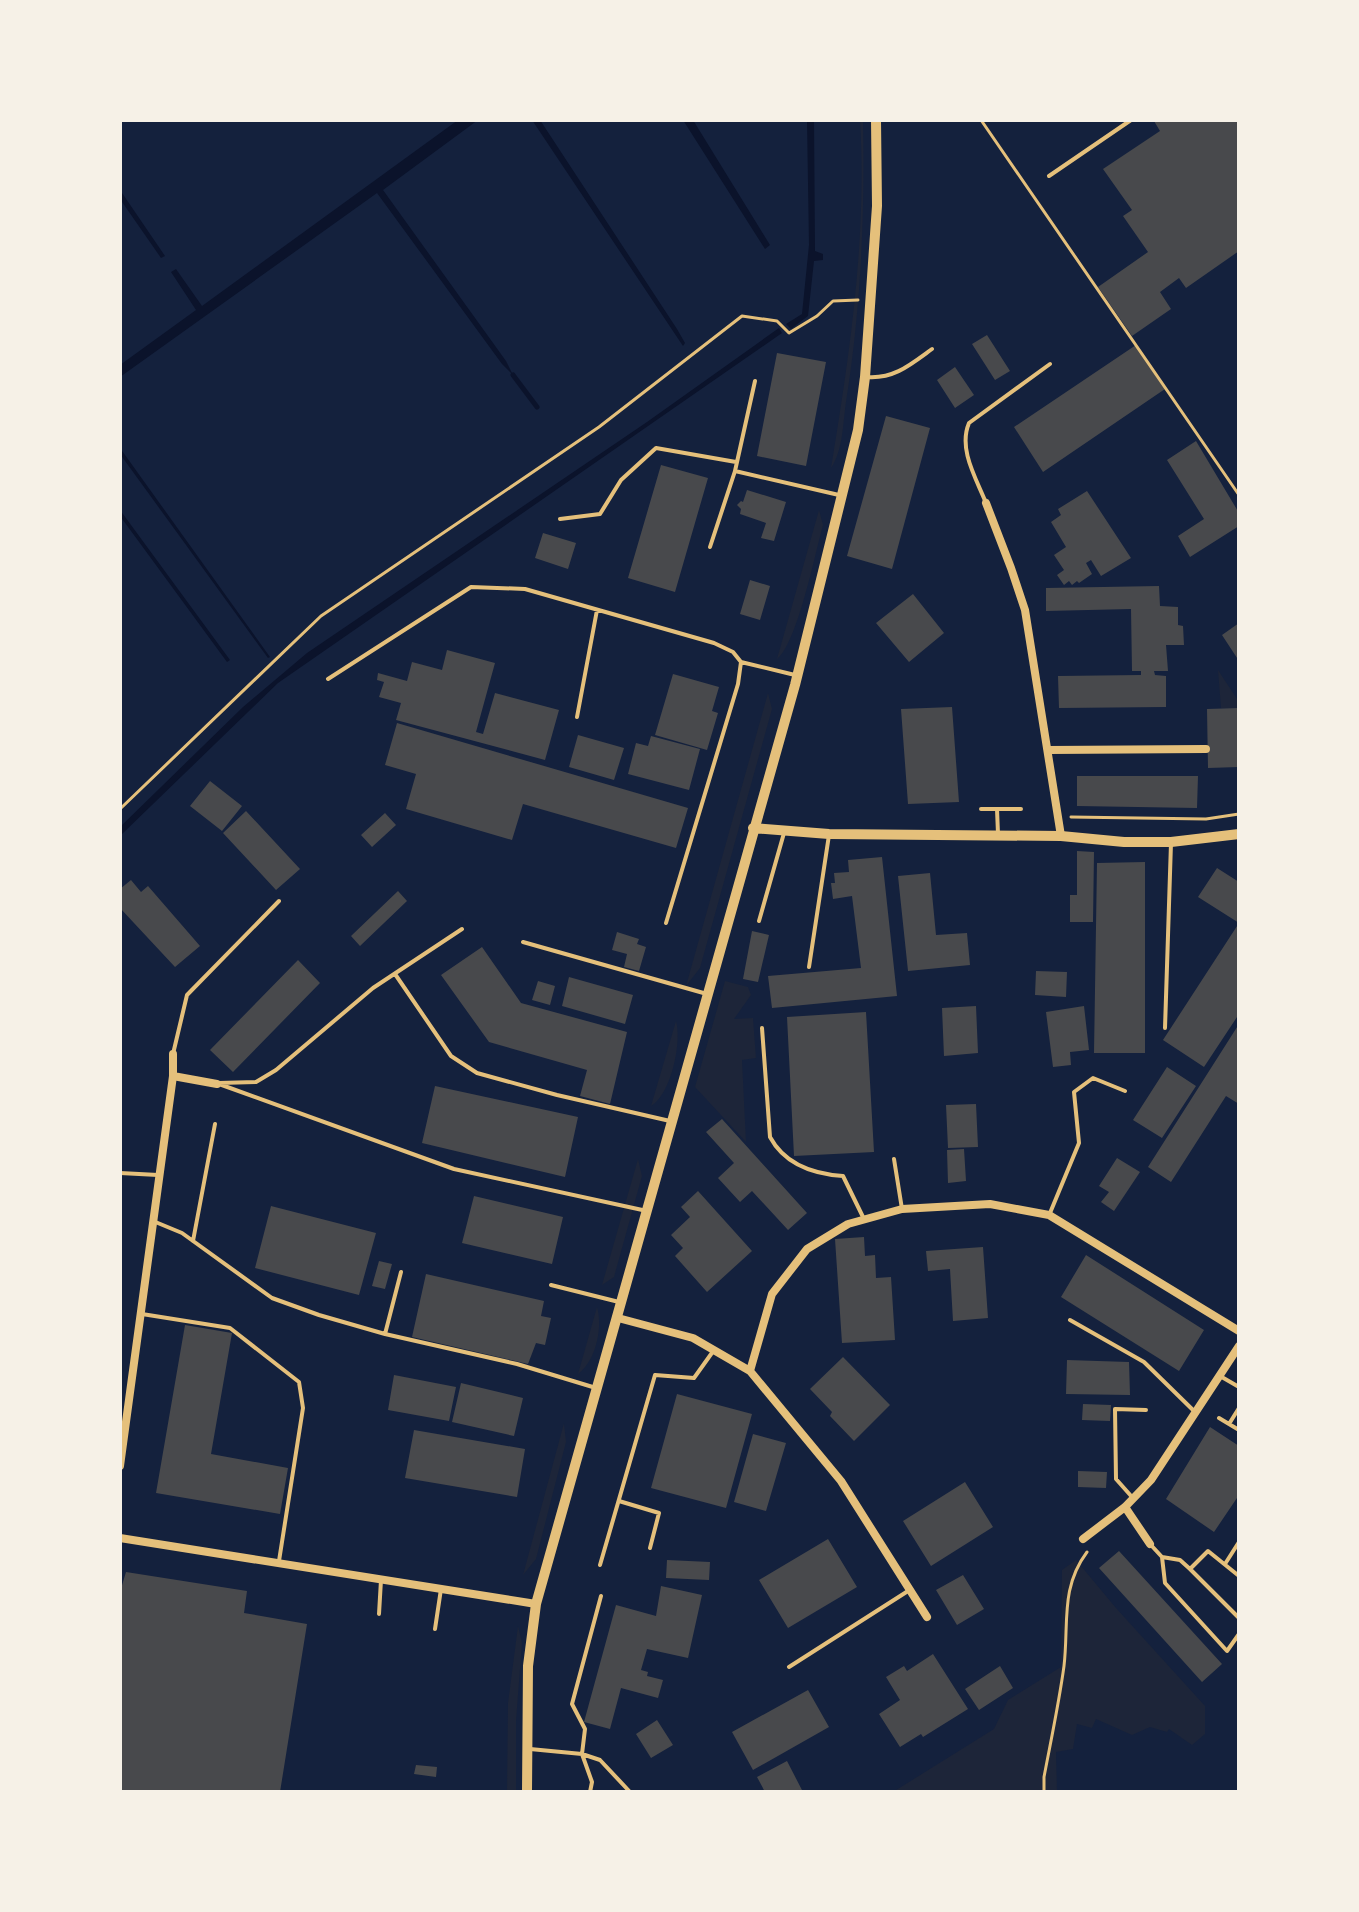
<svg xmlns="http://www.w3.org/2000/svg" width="1359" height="1912" font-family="'Noto Sans',sans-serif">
<rect width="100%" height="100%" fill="#14213d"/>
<!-- green -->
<path fill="#1d2539" d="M860 120H863C865 215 861 308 846 402 843 422 843 451 831 468 850 353 867 236 860 120Z
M819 510 823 525C815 554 797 644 777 659Z
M1218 670 1239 702V728L1238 708H1221Z
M768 693 772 709 700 968 686 986Z
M725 981 748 987 751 995 734 1019 753 1018 756 1058 742 1060 746 1142 695 1087Z
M676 1021C682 1043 671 1094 651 1106Z
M638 1159 642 1176 614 1277 602 1285Z
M597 1307C603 1327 596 1361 578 1374Z
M564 1423 566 1442 536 1559 523 1575Z
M1076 1560 1116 1608 1205 1706V1734L1192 1745 1169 1729 1167 1732 1150 1727 1132 1735 1096 1719 1092 1728 1077 1724 1073 1749 1056 1752 1057 1792H893L994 1729 1008 1700 1061 1667 1062 1570Z
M518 1626 522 1643 516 1721V1792H507L508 1703Z"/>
<!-- water -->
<path fill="#0b132b" d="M458 120H478L383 190 506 361 513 375 502 364 377 193 120 377V365L196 310 171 272 176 269 202 306Z
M532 120H540L677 329 685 343 683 346Z
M683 120H693L770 245 765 249Z
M807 120H814L815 251 823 254V260L814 261 808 316 791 329 786 324 802 314 809 245Z
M120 190 165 256 161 258 120 199Z
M779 328 782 333 278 683 120 836V827L243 707 307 653 647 422Z
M120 448 270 657 268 658 120 454Z
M120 510 230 660 227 662 120 516Z"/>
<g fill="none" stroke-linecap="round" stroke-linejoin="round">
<!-- stream -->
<path stroke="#0b132b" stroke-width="5" d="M513 375 537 407"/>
</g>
<!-- building -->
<path fill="#48494c" d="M1156 120H1239V251L1186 288 1179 278 1160 292 1171 309 1132 336 1098 287 1148 252 1123 216 1132 210 1103 169 1160 131 1154 121Z
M987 335 1010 371 995 380 972 344Z
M1136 345 1165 389 1043 472 1014 427Z
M777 353 826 362 806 466 757 456Z
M955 367 974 395 955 408 937 380Z
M886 416 930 428 892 569 847 556Z
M1196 441 1239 513V526L1190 557 1178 536 1204 519 1167 460Z
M661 465 708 478 675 592 628 578Z
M747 490 786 502 774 541 761 538 766 523 740 514 741 509 737 505 741 501 743 502Z
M1087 491 1131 558 1101 576 1091 560 1086 563 1092 574 1079 583 1077 581 1072 585 1069 581 1064 585 1057 575 1064 570 1054 555 1066 547 1051 522 1061 515 1058 509Z
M543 533 576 543 568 569 535 558Z
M750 580 770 586 760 620 740 614Z
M1159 586 1160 606 1178 607V625L1183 626 1184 645H1166L1168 671H1154L1155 675 1166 676V707L1059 708 1058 676 1141 675V671H1132L1131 609 1046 611V588Z
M913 594 944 633 909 662 876 623Z
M1239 623V661L1222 635Z
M447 650 495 663 476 732 483 734 495 693 559 710 545 760 396 720 401 703 379 697 384 682 377 680 378 673 407 681 412 662 442 670Z
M673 674 719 687 712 711 718 713 707 750 655 735Z
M952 707 959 802 908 804 901 709Z
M1238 708 1239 767 1208 768 1207 709Z
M397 723 688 808 676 848 523 804 512 840 406 809 416 774 385 765Z
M578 735 624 748 614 780 569 767Z
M651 736 700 749 689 790 628 774 636 743 648 746Z
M1077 776H1198L1197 808 1077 806Z
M210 781 242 806 222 831 190 806Z
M246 811 300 869 276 890 223 833Z
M385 813 396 825 372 847 361 835Z
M1077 851 1094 852 1093 922H1070V895H1077Z
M882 857 897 996 772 1008 768 976 861 968 852 896 833 899 831 883H835L834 873 849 872 848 860Z
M1145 862V1053H1094L1097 863Z
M1217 868 1239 882V1014L1204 1067 1163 1040 1239 923 1198 897Z
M930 873 936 935 967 933 970 965 908 971 898 876Z
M131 880 141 892 148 886 200 946 175 967 120 908V889Z
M398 891 407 901 360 946 351 936Z
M752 931 769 935 758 982 743 979Z
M617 932 639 939 637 944 646 947 639 971 624 967 627 954 612 950Z
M482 947 521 1003 627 1032 610 1104 580 1096 587 1070 489 1042 441 975Z
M298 960 320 983 233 1072 210 1050Z
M1036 971 1067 972 1066 997 1035 995Z
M569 977 633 995 625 1024 562 1006Z
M538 981 555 986 550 1005 532 1000Z
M976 1006 978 1053 944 1056 942 1008Z
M1084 1006 1089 1050 1070 1052 1071 1065 1053 1067 1046 1012Z
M866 1012 874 1152 794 1156 787 1017Z
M1239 1024V1104L1226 1096 1171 1182 1148 1167Z
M1167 1067 1196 1086 1162 1138 1133 1120Z
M435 1086 578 1117 565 1177 422 1143Z
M976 1104 978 1147 948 1148 946 1105Z
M722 1119 807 1213 788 1230 752 1191 740 1202 718 1178 734 1163 706 1132Z
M964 1149 966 1181 948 1183 947 1150Z
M1117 1158 1140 1172 1114 1211 1101 1202 1109 1192 1099 1186Z
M698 1191 752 1251 707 1292 675 1256 683 1248 671 1235 690 1217 681 1207Z
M474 1196 563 1217 552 1264 462 1243Z
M271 1206 376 1233 359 1295 255 1268Z
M864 1237 865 1256 875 1255 876 1278 891 1277 895 1340 842 1343 835 1239Z
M983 1247 988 1318 953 1321 950 1269 928 1271 926 1251Z
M1086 1255 1204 1330 1179 1371 1061 1297Z
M379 1261 392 1264 385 1289 372 1286Z
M426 1274 544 1301 541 1316 551 1318 545 1345 536 1343 528 1364 412 1337Z
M185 1325 232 1333 211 1454 288 1468 280 1514 156 1493Z
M843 1357 890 1405 854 1441 830 1416 832 1412 810 1389Z
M1067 1360 1129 1362 1130 1395 1066 1394Z
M394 1375 456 1387 449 1421 388 1410Z
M461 1383 523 1398 514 1436 452 1422Z
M677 1394 752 1414 726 1508 651 1488Z
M1083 1404 1111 1405 1110 1421 1082 1420Z
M1210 1427 1239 1446V1495L1214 1532 1166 1499Z
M414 1430 525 1449 517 1497 405 1478Z
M753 1434 786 1443 766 1511 734 1502Z
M1078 1471 1107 1472 1106 1488 1078 1487Z
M965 1482 993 1527 931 1566 903 1521Z
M828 1539 857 1587 788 1628 759 1580Z
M1119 1551 1222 1664 1202 1682 1099 1568Z
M667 1560 710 1562 709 1580 666 1578Z
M126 1572 247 1591 244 1613 307 1624 280 1792H120V1592Z
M963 1575 984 1609 957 1625 936 1590Z
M661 1586 702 1595 688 1658 647 1649 641 1670 648 1672 647 1676 663 1680 658 1698 621 1688 610 1729 584 1722 616 1605 656 1616Z
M933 1654 968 1709 923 1737 921 1734 900 1747 879 1714 900 1700 886 1677 904 1666 907 1671Z
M1000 1666 1013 1688 979 1710 965 1689Z
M808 1690 829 1727 753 1770 732 1732Z
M657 1720 673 1745 651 1758 636 1734Z
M787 1761 803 1792H765L757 1777Z
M416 1765 437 1767 436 1777 414 1774Z"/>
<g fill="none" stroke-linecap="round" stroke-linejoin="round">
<!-- path -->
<path stroke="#e5c07b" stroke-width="3" d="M981 120 1239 495
M120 809 321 616 599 427 742 316 777 321 789 333 817 316 833 301 858 300
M1071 817 1206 819 1239 814
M1044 1792V1777C1051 1740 1059 1703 1064 1666 1069 1624 1060 1588 1087 1552"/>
<!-- service -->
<path stroke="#e5c07b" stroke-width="4" d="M1049 176 1131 120
M867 377C894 379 910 365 932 349
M755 381 735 471 839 495
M986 503C976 478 958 449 969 423L1050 364
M560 519 600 514 621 480 656 448 736 462
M710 547 735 471
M741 662 795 675
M328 679 471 587 525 589 714 643 733 652 741 662 738 684 666 923
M577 717 597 610
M981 809H997
M998 834 997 809H1021
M759 921 784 833
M523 942 707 994
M809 967 829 835
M395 974 451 1056 477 1073 557 1095 670 1121
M762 1028 770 1137C785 1165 813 1174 843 1176L863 1217
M1165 1028 1171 843
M173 1054 187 995 279 901
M219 1083 256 1082 276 1070 373 988 462 929
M219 1084 454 1169 647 1211
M894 1159 902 1209
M120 1173 158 1175
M1050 1213 1079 1143 1074 1092 1093 1078 1125 1091
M153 1221 182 1233 272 1298 319 1315 385 1334 517 1364 596 1388
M193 1241 215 1124
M551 1285 619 1302
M142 1314 230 1328 299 1382 303 1408 279 1561
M1070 1320 1144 1362 1195 1412
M385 1334 401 1272
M1220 1376 1239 1387
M1219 1418 1239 1430
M1229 1424 1239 1408
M1132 1497 1116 1479 1115 1409 1146 1410
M619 1501 659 1513 650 1548
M1150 1544 1162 1557 1165 1583 1227 1651 1239 1634
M1162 1557 1180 1560 1190 1569
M1225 1564 1239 1542
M600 1565 655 1375 694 1378 714 1350
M1239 1576 1208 1551 1190 1569 1239 1618
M379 1614 381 1580
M435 1629 441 1589
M789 1667 908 1591
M530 1749 582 1754 600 1760 630 1792
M590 1792 592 1782 582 1754 585 1729 572 1704 601 1596
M682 1792H693"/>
<!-- minor -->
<path stroke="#e5c07b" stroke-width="8" d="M986 503 1011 568 1025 610 1061 836
M1048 750 1206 749
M173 1076 217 1084
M618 1318 693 1338 750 1371 841 1481 927 1617
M750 1371 772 1294 807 1249 848 1224 902 1209 990 1204 1049 1215 1239 1331
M120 1466 173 1076V1054
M1125 1507 1150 1544
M120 1538 536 1604
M1083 1539 1125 1507 1151 1480 1239 1346"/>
<!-- tertiary -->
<path stroke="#e5c07b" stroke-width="10" d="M753 828 829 834 1061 836 1124 842H1171L1239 834
M527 1792 528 1666 536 1604 795 685 858 430 865 377 877 206 876 120"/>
</g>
<!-- border -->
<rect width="1359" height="1912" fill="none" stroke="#f6f1e7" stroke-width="244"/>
</svg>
